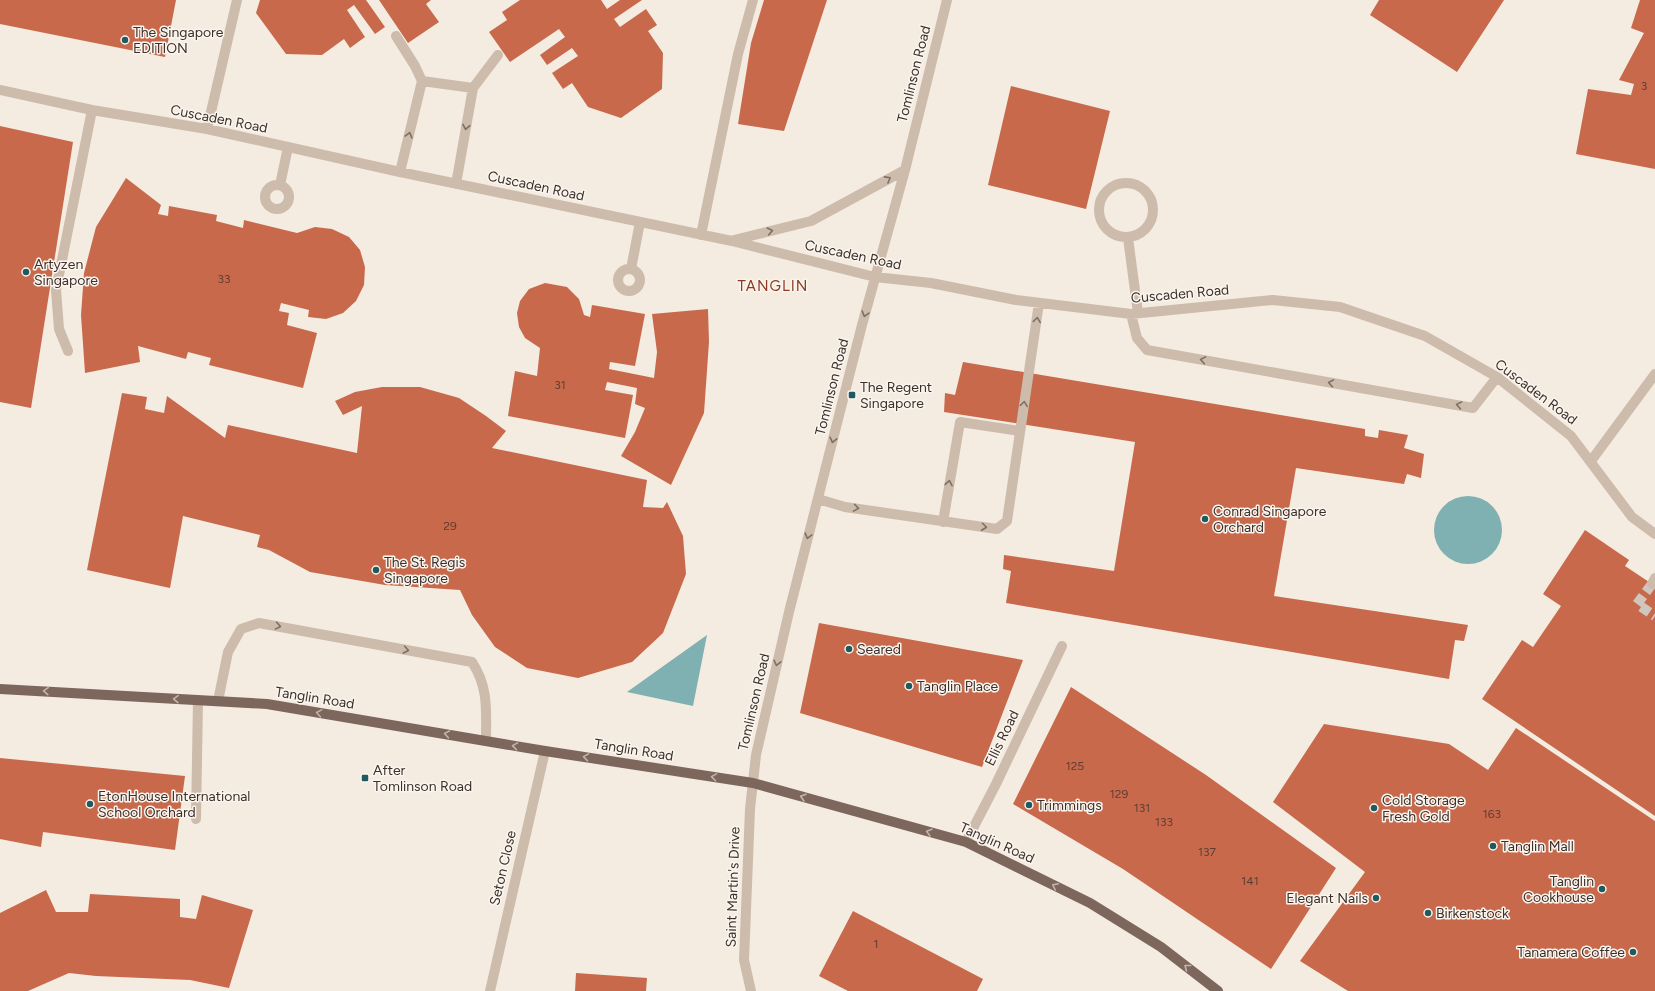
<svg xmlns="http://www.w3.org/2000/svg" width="1655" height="991" font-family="Figtree,sans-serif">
<rect width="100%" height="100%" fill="#f4ebe1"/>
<!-- water -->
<path fill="#7fb0b2" d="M1434 530a34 34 0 1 1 68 0a34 34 0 1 1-68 0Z
M707 635 693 706 627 692Z"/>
<!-- building -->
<path fill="#c8694b" d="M0 0H176L165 57 0 24Z
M260 0H366L385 27 375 34 354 5 347 10 365 37 350 48 344 39 322 55 286 54 256 13Z
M379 0H431L426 4 439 22 408 43Z
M520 0H601L607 9 620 0H642L614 19 620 27 646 9 657 25 648 31 663 53 662 89 621 118 588 107 572 83 563 89 552 73 578 56 572 48 547 65 540 55 565 37 559 29 510 62 489 32 507 20 502 12Z
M764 0H827L784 131 738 124 751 43Z
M1379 0H1504L1457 72 1370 15Z
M1640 0H1655V169L1576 154 1588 89 1631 95 1634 84 1619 80 1644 33 1631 28Z
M1011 86 1110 111 1086 209 988 185Z
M0 126 73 142 31 408 0 402Z
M126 178 161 205 158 214 168 216 169 206 217 215 216 221 243 228 244 220 297 233 315 227 332 229 349 237 360 250 365 267 364 285 356 301 343 313 326 319 308 317 309 310 281 303 279 311 289 313 287 325 317 333 303 388 209 365 211 358 188 352 186 359 138 346 140 362 85 373 81 315 84 273 96 227Z
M545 283 567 287 579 299 584 315 590 317 592 305 645 314 635 366 610 362 609 369 654 378 657 352 652 314 708 309 709 342 704 413 671 485 621 456 635 432 645 408 635 404 637 388 607 382 605 390 633 395 625 438 508 416 515 371 537 376 540 348 525 338 519 327 517 313 520 301 529 289Z
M963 362 1365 429V436L1378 438 1379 430 1408 435 1404 448 1424 454 1421 478 1407 474 1404 484 1296 468 1274 596 1468 625 1464 641 1455 640 1449 679 1006 603 1011 571 1003 569 1004 555 1114 571 1135 442 944 412 945 393 955 395Z
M382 387H420L459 398 486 416 506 431 492 448 647 480 643 507 663 508 667 502 683 536 686 574 663 633 632 662 578 678 527 668 495 647 472 615 460 590 385 585 310 572 269 550 257 547 260 535 183 516 170 588 87 570 122 393 147 397 145 409 164 413 167 396 225 438 228 425 357 453 362 406 343 415 335 401 355 392Z
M1585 530 1629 560 1625 566 1655 586V816L1482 699 1522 640 1533 647 1561 606 1543 594Z
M819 623 1023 660 982 767 800 713Z
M1071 687 1206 775 1336 868 1271 969 1123 869 1013 804Z
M1324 724 1449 744 1488 770 1516 728 1655 821V991H1348L1300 961 1365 872 1273 802Z
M0 758 185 776 175 850 43 832 41 847 0 839Z
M46 890 56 912H88L90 894 180 899V917L196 919 202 895 253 910 229 988 190 980 96 976 69 973 28 991H0V913Z
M853 911 983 979 977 991H848L819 976Z
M576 973 647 978 646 991H575Z"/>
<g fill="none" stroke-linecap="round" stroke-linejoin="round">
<!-- minor-tunnel -->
<path stroke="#cfc6bd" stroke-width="10" stroke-dasharray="10 5" stroke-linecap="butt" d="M1652 584 1637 604 1655 616"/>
<!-- minor -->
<path stroke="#cdbbac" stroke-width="10" d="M396 36 415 66 422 81 400 172
M422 81 473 88
M0 90 92 110 207 129 400 172 732 241 875 277 931 283 1016 300 1131 314 1273 300 1340 307 1425 336 1497 377 1571 436 1632 517 1655 534
M207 129 237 0
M1099 210a27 27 0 1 1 54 0a27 27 0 1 1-54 0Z
M456 184 473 88 498 55
M280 185 288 147
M265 197a12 12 0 1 1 24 0a12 12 0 1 1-24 0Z
M701 235 738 54 753 0
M1128 238 1138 313
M734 240 811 221 905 170
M618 280a11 11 0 1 1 22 0a11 11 0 1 1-22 0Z
M631 269 640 222
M1131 314 1137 338 1147 350 1473 408 1497 377
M68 351 59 329 56 290 92 110
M1591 461 1655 374
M818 499 845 507 997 529 1007 521 1039 303
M943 522 960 422 1020 431
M1652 584 1655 578
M218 701 228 652 241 629 259 623 472 662C489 688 486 711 486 741
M196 819 198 700
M966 842 996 784 1062 646
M490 991 545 751
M751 991 744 960 750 809 756 755 789 612 862 325 905 170 947 0"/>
<!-- major -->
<path stroke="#7d675c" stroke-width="10" d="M0 689 267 704 545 751 753 783 966 842 1090 903 1161 947 1218 991"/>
</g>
<!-- one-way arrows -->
<defs><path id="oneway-chevron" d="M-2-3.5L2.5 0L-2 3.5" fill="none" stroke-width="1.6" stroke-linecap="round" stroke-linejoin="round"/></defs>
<g stroke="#7d6f65">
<use href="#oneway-chevron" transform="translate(466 127) rotate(100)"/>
<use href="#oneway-chevron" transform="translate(409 135) rotate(-75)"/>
<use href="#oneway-chevron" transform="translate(888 179) rotate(-29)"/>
<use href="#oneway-chevron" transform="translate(770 231) rotate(-13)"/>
<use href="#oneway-chevron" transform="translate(865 314) rotate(106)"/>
<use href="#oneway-chevron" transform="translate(1037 320) rotate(-82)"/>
<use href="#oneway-chevron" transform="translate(1203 360) rotate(-170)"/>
<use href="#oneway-chevron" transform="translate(1331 383) rotate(-170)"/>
<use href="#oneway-chevron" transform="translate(1024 404) rotate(-82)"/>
<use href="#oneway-chevron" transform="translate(1459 405) rotate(-170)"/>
<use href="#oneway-chevron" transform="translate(833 440) rotate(104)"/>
<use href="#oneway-chevron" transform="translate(949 483) rotate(-80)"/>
<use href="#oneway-chevron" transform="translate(856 508) rotate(9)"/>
<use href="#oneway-chevron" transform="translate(984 527) rotate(7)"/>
<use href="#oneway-chevron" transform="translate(808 536) rotate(105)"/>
<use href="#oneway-chevron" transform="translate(278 626) rotate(10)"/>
<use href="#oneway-chevron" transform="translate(406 650) rotate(11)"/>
<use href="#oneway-chevron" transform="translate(777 663) rotate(103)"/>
</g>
<g stroke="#c2b5ac">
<use href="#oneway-chevron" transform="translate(46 691) rotate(-177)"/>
<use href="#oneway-chevron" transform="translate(176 699) rotate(-177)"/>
<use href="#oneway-chevron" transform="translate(319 713) rotate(-170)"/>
<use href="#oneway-chevron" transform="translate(447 734) rotate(-170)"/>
<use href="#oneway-chevron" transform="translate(515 746) rotate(-171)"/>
<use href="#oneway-chevron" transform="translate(586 757) rotate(-171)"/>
<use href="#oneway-chevron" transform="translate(714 777) rotate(-171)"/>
<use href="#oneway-chevron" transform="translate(803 797) rotate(-164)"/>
<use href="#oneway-chevron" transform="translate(929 832) rotate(-164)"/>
<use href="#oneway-chevron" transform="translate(1055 886) rotate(-154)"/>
<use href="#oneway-chevron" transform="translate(1187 967) rotate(-142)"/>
</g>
<!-- markers -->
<g fill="#1f5a5e" stroke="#fbf5ee" stroke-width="1.5">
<circle cx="125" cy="40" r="4"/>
<circle cx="26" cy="272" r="4"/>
<rect x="848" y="391" width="8" height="8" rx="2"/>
<circle cx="1205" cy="519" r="4"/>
<circle cx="376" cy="570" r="4"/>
<circle cx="849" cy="649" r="4"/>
<circle cx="909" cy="686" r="4"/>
<rect x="361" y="774" width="8" height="8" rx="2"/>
<circle cx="90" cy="804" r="4"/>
<circle cx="1029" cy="805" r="4"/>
<circle cx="1374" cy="808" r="4"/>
<circle cx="1493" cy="846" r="4"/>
<circle cx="1602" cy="889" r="4"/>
<circle cx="1376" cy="898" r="4"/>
<circle cx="1428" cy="913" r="4"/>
<circle cx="1633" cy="952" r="4"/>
</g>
<g text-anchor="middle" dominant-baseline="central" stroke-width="3" stroke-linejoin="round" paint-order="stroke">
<!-- number labels -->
<g font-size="12" fill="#5e3e33">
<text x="1644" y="86">3</text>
<text x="224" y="279">33</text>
<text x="560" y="385">31</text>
<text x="450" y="526">29</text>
<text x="1075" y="766">125</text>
<text x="1119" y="794">129</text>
<text x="1142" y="808">131</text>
<text x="1492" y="814">163</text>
<text x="1164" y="822">133</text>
<text x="1207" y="852">137</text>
<text x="1250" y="881">141</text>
<text x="876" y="944">1</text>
</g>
<!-- poi labels -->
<g font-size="14" fill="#3b302b" stroke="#fbf5ee" text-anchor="start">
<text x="133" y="32">The Singapore<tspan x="133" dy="16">EDITION</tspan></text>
<text x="34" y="264">Artyzen<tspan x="34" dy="16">Singapore</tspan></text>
<text x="860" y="387">The Regent<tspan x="860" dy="16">Singapore</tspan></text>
<text x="1213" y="511">Conrad Singapore<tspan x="1213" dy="16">Orchard</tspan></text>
<text x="384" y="562">The St. Regis<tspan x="384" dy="16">Singapore</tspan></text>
<text x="857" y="649">Seared</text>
<text x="917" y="686">Tanglin Place</text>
<text x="373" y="770">After<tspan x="373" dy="16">Tomlinson Road</tspan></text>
<text x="98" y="796">EtonHouse International<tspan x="98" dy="16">School Orchard</tspan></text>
<text x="1382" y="800">Cold Storage<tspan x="1382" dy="16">Fresh Gold</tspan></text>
<text x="1037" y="805">Trimmings</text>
<text x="1501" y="846">Tanglin Mall</text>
<text x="1594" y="881" text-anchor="end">Tanglin<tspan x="1594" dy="16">Cookhouse</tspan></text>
<text x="1368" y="898" text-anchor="end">Elegant Nails</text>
<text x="1436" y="913">Birkenstock</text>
<text x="1625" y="952" text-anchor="end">Tanamera Coffee</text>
</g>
<!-- street labels -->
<g font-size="14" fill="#3b302b" stroke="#fbf5ee">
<text transform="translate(914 74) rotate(-76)">Tomlinson Road</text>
<text transform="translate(219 119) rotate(11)">Cuscaden Road</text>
<text transform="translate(536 186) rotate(12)">Cuscaden Road</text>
<text transform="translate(853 255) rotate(12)">Cuscaden Road</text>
<text transform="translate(1180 294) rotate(-5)">Cuscaden Road</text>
<text transform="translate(832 387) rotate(-76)">Tomlinson Road</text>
<text transform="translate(1536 392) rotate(37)">Cuscaden Road</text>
<text transform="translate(315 698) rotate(9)">Tanglin Road</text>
<text transform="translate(754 702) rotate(-77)">Tomlinson Road</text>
<text transform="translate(1002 738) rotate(-64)">Ellis Road</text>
<text transform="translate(634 750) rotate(9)">Tanglin Road</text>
<text transform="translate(997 843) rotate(24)">Tanglin Road</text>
<text transform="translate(503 868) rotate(-77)">Seton Close</text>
<text transform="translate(733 887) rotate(-88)">Saint Martin's Drive</text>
</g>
<!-- neighbourhood labels -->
<g font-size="15" letter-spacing="1" fill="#8c3b22" stroke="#fbf5ee">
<text x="773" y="286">TANGLIN</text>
</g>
</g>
</svg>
